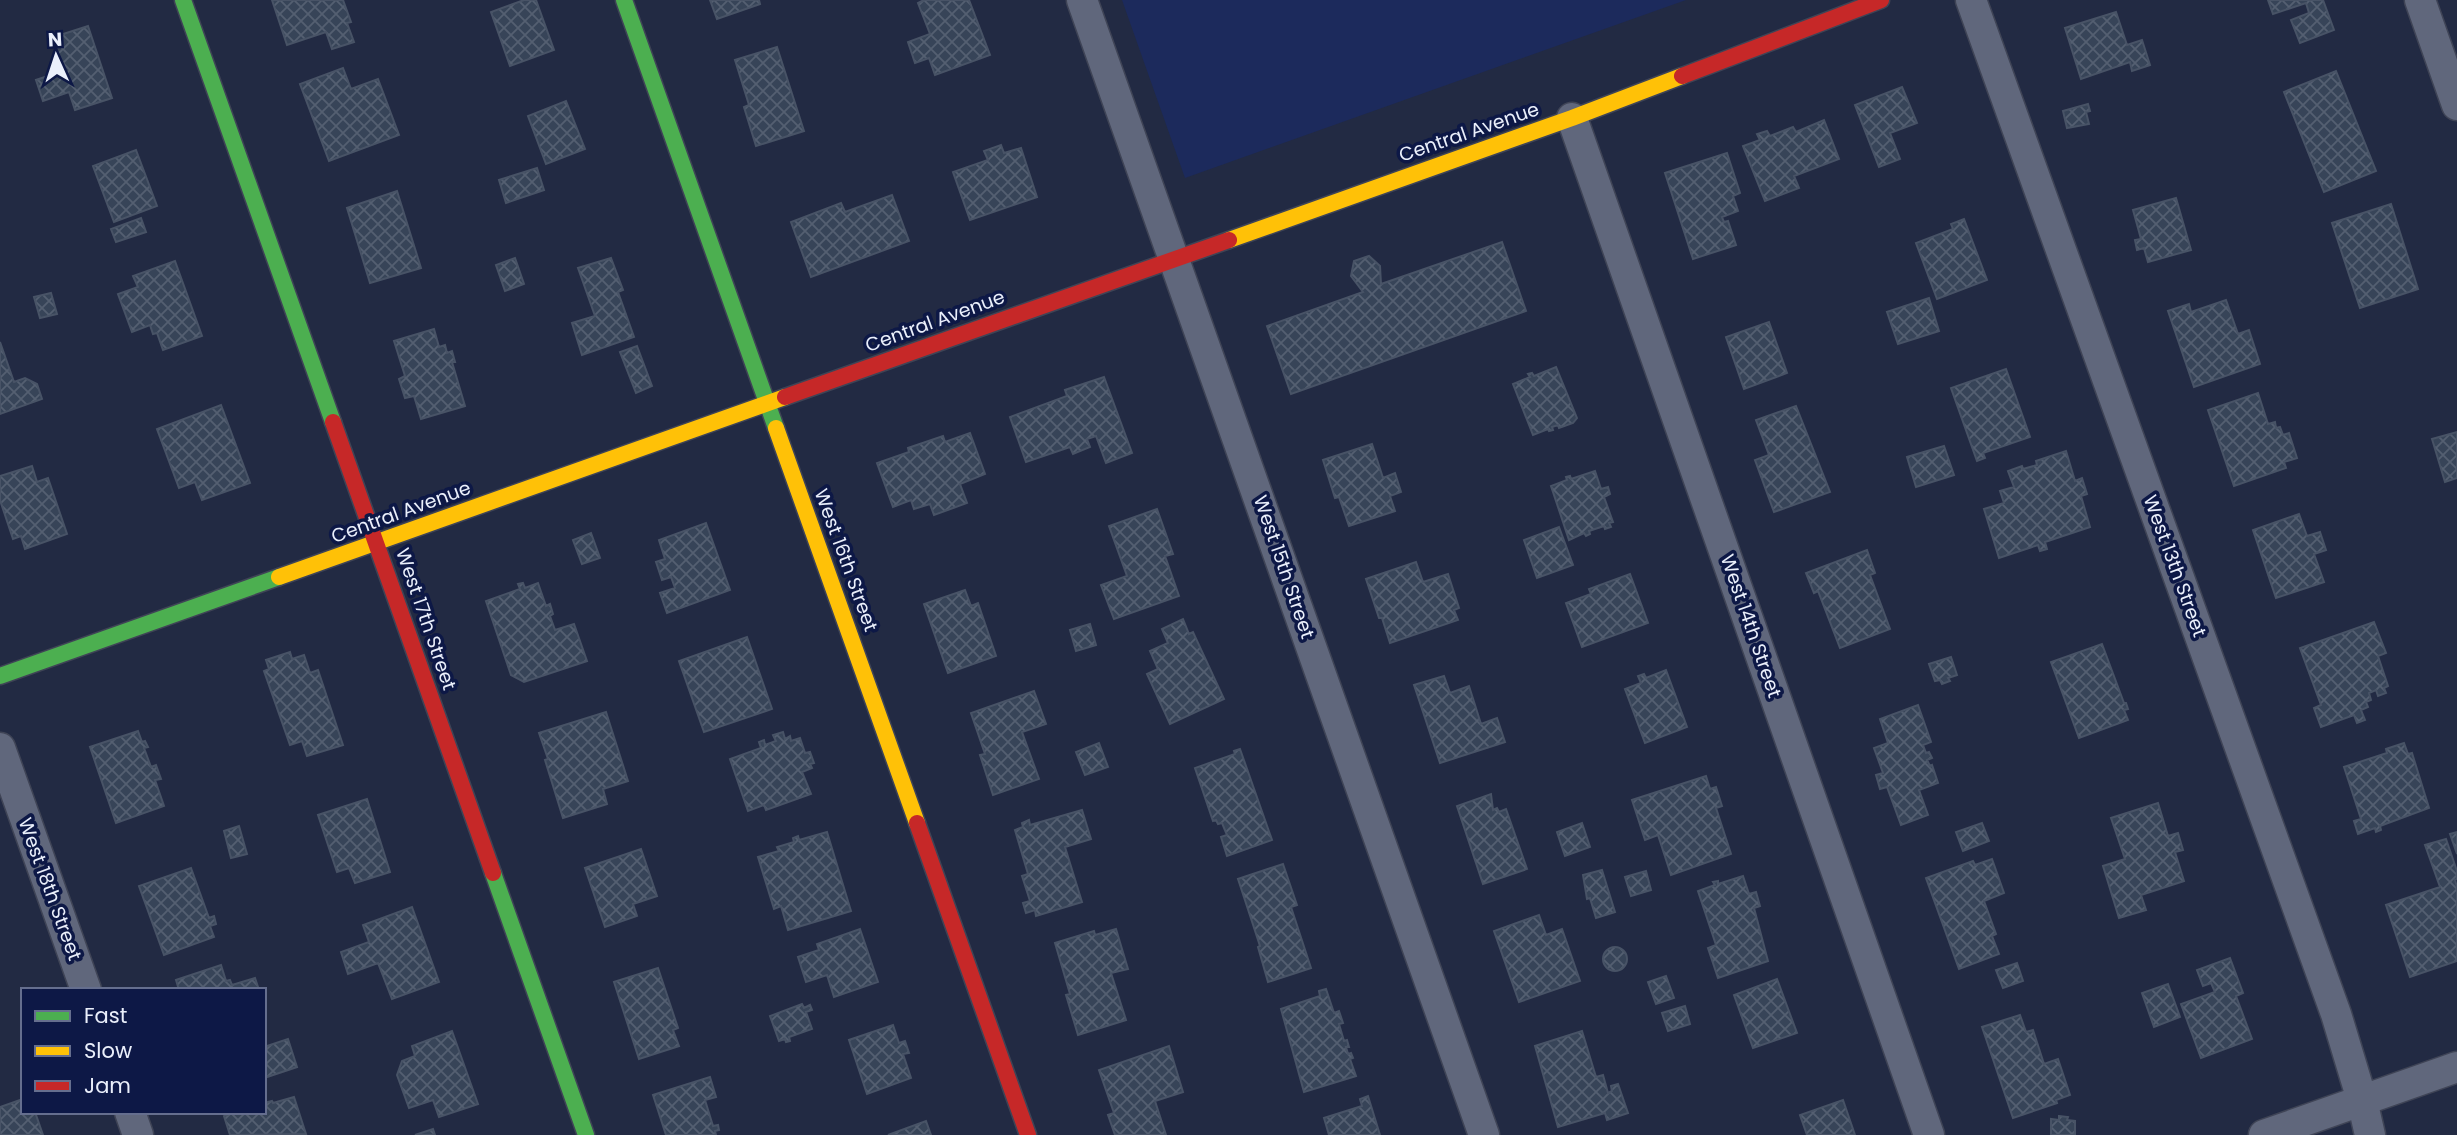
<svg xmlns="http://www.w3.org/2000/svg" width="2457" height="1135" font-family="Poppins,sans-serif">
<defs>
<pattern id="building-cross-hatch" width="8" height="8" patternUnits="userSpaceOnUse" patternTransform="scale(1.75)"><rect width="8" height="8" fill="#374458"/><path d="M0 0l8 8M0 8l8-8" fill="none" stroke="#545f71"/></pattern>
</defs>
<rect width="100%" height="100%" fill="#222a43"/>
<!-- built -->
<path fill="#1c2a5c" d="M1122 0H1686L1185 178Z"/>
<!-- building -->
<path fill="url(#building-cross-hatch)" stroke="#485366" stroke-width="2" d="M272 0H343L351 22 347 23 354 42 332 49 326 32 287 45Z
M524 0H536L554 50 510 66 491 12Z
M710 0H759L760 4 717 19Z
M924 0H969L990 55 935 75 929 58 915 63 908 42 930 34 918 3Z
M2268 0H2323L2334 30 2300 43 2291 20 2309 13 2306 3 2273 14Z
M2116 12 2127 45 2142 40 2150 65 2132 71 2130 62 2081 79 2065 28Z
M88 26 112 98 75 110 69 92 43 101 36 80 63 71 51 38Z
M777 47 804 131 756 146 744 107 749 105 735 60Z
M343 68 351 89 378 79 399 135 329 161 300 84Z
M2336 71 2376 171 2324 192 2284 92Z
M1902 87 1917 123 1890 133 1900 159 1879 167 1855 105Z
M566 101 585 149 546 164 528 116Z
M2088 104 2090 111 2086 112 2089 124 2067 128 2063 111Z
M1824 120 1839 159 1794 176 1799 188 1765 201 1743 146 1760 140 1757 134 1767 131 1770 136 1793 127 1796 132Z
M1001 145 1004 153 1021 148 1037 197 970 220 953 172 988 160 984 151Z
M136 150 157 206 114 222 93 166Z
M1727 153 1740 193 1733 196 1738 211 1722 217 1724 222 1728 221 1736 245 1693 259 1665 173Z
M537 168 544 190 506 203 499 180Z
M397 191 421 268 370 283 347 208Z
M892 195 909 241 811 277 791 222 841 203 845 212Z
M2176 198 2191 250 2148 262 2144 248 2137 250 2135 240 2141 239 2133 210Z
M2391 204 2418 289 2360 308 2332 223Z
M141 218 146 232 116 242 111 229Z
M1964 219 1987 280 1937 299 1916 243 1953 229 1951 224Z
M1502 242 1526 311 1291 394 1267 326 1363 292 1351 276 1354 261 1369 256 1380 266 1381 284Z
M515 258 524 284 505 291 496 265Z
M611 258 623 290 618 292 634 337 582 355 572 323 595 316 578 268Z
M175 261 202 336 163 350 157 333 153 334 150 325 132 332 118 294 138 287 133 276Z
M51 293 57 314 40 318 34 297Z
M1929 298 1939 331 1898 344 1887 312Z
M2226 300 2238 334 2249 330 2260 364 2194 387 2168 311 2189 304 2191 312Z
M1769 322 1787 373 1744 389 1726 337Z
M434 329 439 347 445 345 447 353 452 351 455 362H452L465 406 421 419 414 396 405 398 399 379 405 376 394 341Z
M0 342 14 382 25 378 37 384 42 399 0 414Z
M637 346 652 386 636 393 620 352Z
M1556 367 1577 418 1573 423 1559 428 1558 425 1552 427 1553 430 1549 431 1548 429 1533 435 1513 384 1530 377 1528 374 1532 373 1534 376Z
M2006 369 2030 437 1983 453 1985 458 1977 461 1951 388Z
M1104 377 1132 453 1106 463 1096 436 1087 439 1090 447 1073 454 1070 447 1026 462 1010 417 1067 396 1065 390Z
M2258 393 2268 424 2275 422 2276 428 2280 427 2283 435 2289 433 2297 458 2284 462 2286 468 2234 486 2208 410Z
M221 405 250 483 202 500 195 482 179 488 157 429Z
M1796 406 1830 492 1774 512 1755 460 1769 455 1756 420Z
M2457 432V478L2445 482 2432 439Z
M970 433 985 474 960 484 967 503 934 515 930 504 914 509 911 500 893 507 877 463 909 452 908 448 943 436 945 442Z
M1372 444 1383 478 1395 473 1401 492 1390 496 1395 511 1349 526 1339 497 1335 498 1323 460Z
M1944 446 1954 475 1916 487 1907 457Z
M2066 451 2075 481 2082 478 2087 494 2081 496 2090 527 2045 542 2047 549 2040 551 2038 545 1999 558 1984 509 2004 503 2000 491 2014 487 2008 471 2022 466 2023 469 2037 465 2036 461Z
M32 466 37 482 48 478 67 534 25 549 21 536 13 539 0 500V476Z
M1595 471 1601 489 1608 487 1610 494 1604 497 1613 522 1609 523 1611 527 1605 529 1604 526 1589 531 1590 534 1586 536 1584 533 1569 540 1551 486 1567 480 1566 477 1570 476 1571 479Z
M1157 509 1173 554 1165 556 1179 596 1114 619 1101 585 1127 576 1109 526Z
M2299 514 2307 536 2320 532 2326 550 2314 554 2324 582 2276 598 2253 530Z
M706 523 730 590 667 613 660 593 675 588 671 577 662 580 656 562 665 559 659 540Z
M1559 527 1573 565 1537 578 1524 540Z
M591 533 600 558 582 564 573 540Z
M1867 550 1875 573 1870 575 1890 629 1840 648 1818 591 1814 593 1806 573Z
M1416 562 1423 582 1448 574 1459 608 1454 610 1458 620 1390 643 1382 618H1379L1366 579Z
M1630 574 1648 623 1582 647 1566 603 1591 594 1589 589Z
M523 583 525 588 538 583 546 606 550 604 553 614 550 616 555 630 574 624 587 661 524 682 511 675 486 601 520 589 518 584Z
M965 590 971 606 978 603 996 656 948 673 924 604Z
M1183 619 1189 634 1193 632 1224 699 1170 724 1147 674 1158 669 1150 651 1168 643 1162 629Z
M2374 622 2386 653 2378 656 2388 686 2384 688 2386 693 2378 696 2376 690 2369 693 2371 700 2366 702 2368 707 2361 710 2365 720 2357 723 2354 715 2321 727 2314 708 2321 705 2300 648Z
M1090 624 1096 645 1076 651 1070 630Z
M747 637 772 709 704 732 679 661Z
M2102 644 2124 703H2126L2128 709 2124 710 2128 720 2079 738 2051 662Z
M290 652 292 659 304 655 310 673 318 670 343 745 307 756 302 741 290 745 264 671 269 669 266 660Z
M1951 657 1957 675 1948 678 1950 681 1942 684 1940 680 1935 681 1929 664Z
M1666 670 1687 727 1645 743 1625 689 1641 683 1638 676 1644 674 1646 678Z
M1444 676 1450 693 1469 686 1481 724 1497 718 1505 742 1440 763 1414 685Z
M1034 691 1046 724 1022 732 1039 779 993 795 980 755 985 754 971 713Z
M1918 705 1931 742 1923 745 1926 753 1929 752 1932 758 1927 760 1930 766 1932 765 1938 783 1919 790 1928 815 1901 825 1887 787 1880 789 1876 775 1883 773 1874 748 1888 743 1880 719Z
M606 712 628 781 603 789 607 804 563 818 545 760 548 759 539 733Z
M138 731 142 742 145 741 148 747 144 748 151 767 156 765 161 779 155 780 164 806 116 823 90 747Z
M783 732 785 739 790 736 791 741 800 738 805 753 810 752 814 763 810 764 812 768 802 772 811 794 766 810 764 805 748 811 730 759 761 748 759 742 764 740 765 745 776 741 773 735Z
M1099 743 1108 767 1085 775 1076 752Z
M2404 743 2408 754 2412 753 2429 808 2380 826 2381 830 2376 832 2375 828 2358 834 2354 821 2361 819 2344 767 2387 753 2386 749Z
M1240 749 1272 840 1227 856 1221 837 1227 835 1222 823 1218 824 1216 820 1213 821 1195 768 1235 754 1234 751Z
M1706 776 1710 789 1716 787 1722 806 1716 808 1731 854 1671 875 1658 835 1645 840 1632 800Z
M1491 794 1493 810 1497 808 1499 812 1506 809 1527 869 1483 884 1457 806Z
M367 799 390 872 355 883 349 868 337 872 318 815Z
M2158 803 2168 836 2178 833 2183 850 2175 852 2184 881 2141 895 2146 910 2119 918 2103 866 2125 859 2111 818Z
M1082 810 1091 839 1065 847 1082 902 1036 916 1035 910 1026 913 1023 903 1030 901 1022 876 1028 874 1015 830 1023 827 1022 823 1029 820 1030 825Z
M1582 823 1590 847 1565 856 1557 832Z
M1982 823 1989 841 1963 851 1956 832Z
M239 826 247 854 231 858 224 831Z
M827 832 851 911 788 930 781 906 774 909 758 857 779 851 777 847 794 842 793 838 798 836 799 840Z
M2457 832V854L2450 834Z
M2446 839 2457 871V879L2455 880 2457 887V961L2410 977 2386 905 2440 887 2425 845Z
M641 849 657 896 633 904 637 916 605 927 585 868Z
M1992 859 2004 893 1984 901 1996 934 1992 936 1999 954 1959 969 1926 878 1973 861 1975 865Z
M1283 864 1297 905 1291 907 1311 968 1268 982 1258 947 1260 946 1238 879Z
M191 868 209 918 214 916 216 924 210 926 214 937 164 955 139 886Z
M1602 870 1615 912 1596 918 1590 898 1587 899 1583 875Z
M1646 871 1651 890 1631 896 1625 877Z
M1743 876 1749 894 1756 892 1760 906 1754 908 1768 961 1718 978 1708 948 1716 945 1698 891 1715 885 1713 882 1718 881V884Z
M412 907 439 982 392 999 378 963 348 974 341 952 369 942 363 925Z
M1539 915 1546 935 1562 929 1580 981 1519 1002 1494 931Z
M860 929 878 982 834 997 827 975 806 982 798 957 819 950 817 944Z
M1116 929 1128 969 1111 973 1126 1020 1078 1035 1066 995 1070 994 1055 943 1094 931 1095 935Z
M1603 959a12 12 0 1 1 24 0a12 12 0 1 1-24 0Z
M2230 958 2243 993 2236 996 2252 1039 2201 1058 2181 1004 2215 992 2211 983 2203 986 2197 970Z
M2017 963 2023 981 2003 988 1996 970Z
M221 965 226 981 230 980 232 985 255 978 259 990H179L176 980Z
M658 968 678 1028 673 1030 679 1046 639 1059 614 982Z
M1666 976 1674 998 1656 1004 1648 982Z
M1777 979 1797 1033 1753 1048 1734 995Z
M2168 984 2180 1017 2154 1027 2142 993Z
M1326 989 1334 1013 1339 1011 1343 1023 1339 1024 1344 1041 1347 1040 1349 1047H1346L1348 1054 1351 1053 1353 1058 1350 1059 1356 1076 1304 1092 1281 1009 1320 996 1319 991Z
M802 1004 804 1008 810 1005 812 1010 806 1012 812 1029 789 1037 790 1041 786 1042 785 1039 779 1041 770 1016Z
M1685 1006 1690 1024 1668 1031 1662 1013Z
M2020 1015 2026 1032 2033 1030 2044 1064 2058 1059 2070 1095 2056 1100 2057 1103 2013 1118 1982 1027Z
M893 1025 899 1043 905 1041 909 1053 903 1054 911 1078 867 1094 849 1040Z
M452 1031 478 1104 439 1117 433 1100 409 1108 397 1075 402 1061 415 1056 412 1046Z
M1582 1031 1596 1077 1603 1075 1608 1093 1612 1091 1611 1086 1618 1084 1628 1113 1607 1120 1605 1113 1558 1127 1535 1046Z
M288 1039 297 1067 264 1078V1047Z
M1169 1046 1183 1092 1155 1101 1166 1135H1115L1108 1115 1114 1113 1099 1070Z
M710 1077 716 1097 705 1100 713 1126 718 1125 719 1130 715 1131 716 1135H666L653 1095Z
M1368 1096 1380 1135H1329L1324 1118 1362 1106 1360 1099Z
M294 1097 306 1134 230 1135 224 1116 235 1112H264V1103L272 1101 273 1103Z
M23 1099V1112H35L43 1135H0V1107Z
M1843 1100 1855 1135H1807L1800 1115Z
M2059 1116 2068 1117 2067 1120 2075 1121V1135H2051V1119L2059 1120Z
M926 1121 931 1135H888Z
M433 1129 435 1135H415Z"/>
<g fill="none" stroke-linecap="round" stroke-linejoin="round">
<!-- street casing -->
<g stroke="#3f4456" stroke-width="33">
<path id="street" d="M1082 0 1484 1135
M1971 0 2336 1014 2362 1100 2370 1135
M2420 0 2457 105
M1572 118 1929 1135
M0 748 86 990
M130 1112 138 1135
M2264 1135 2457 1067"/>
</g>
<!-- fast casing -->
<g stroke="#3f4456" stroke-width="19">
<path id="fast" d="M183 0 333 422
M624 0 776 428
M0 676 279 577
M493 873 586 1135"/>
</g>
<!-- slow casing -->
<g stroke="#3f4456" stroke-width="19">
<path id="slow" d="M1229 240 1572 118 1682 76
M776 428 917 823
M279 577 785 397"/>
</g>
<!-- jam casing -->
<g stroke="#3f4456" stroke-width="19">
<path id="jam" d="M1682 76 1881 0
M785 397 1229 240
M333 422 493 873
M917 823 1028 1135"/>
</g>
<!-- street -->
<use href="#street" stroke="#60677c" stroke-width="30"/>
<!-- fast -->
<use href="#fast" stroke="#4caf50" stroke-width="16"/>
<!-- slow -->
<use href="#slow" stroke="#ffc107" stroke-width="16"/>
<!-- jam -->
<use href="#jam" stroke="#c62828" stroke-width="16"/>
</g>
<g text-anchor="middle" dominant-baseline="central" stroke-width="7" stroke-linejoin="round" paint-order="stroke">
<!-- street labels -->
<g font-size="19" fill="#eaeffb" stroke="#0d1846">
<text transform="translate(1469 132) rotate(-19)">Central Avenue</text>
<text transform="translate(935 321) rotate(-20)">Central Avenue</text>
<text transform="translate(401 512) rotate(-20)">Central Avenue</text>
<text transform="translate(846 560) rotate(70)">West 16th Street</text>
<text transform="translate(2175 566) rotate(70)">West 13th Street</text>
<text transform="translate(1284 567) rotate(71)">West 15th Street</text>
<text transform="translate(426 619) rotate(71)">West 17th Street</text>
<text transform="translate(1751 626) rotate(71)">West 14th Street</text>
<text transform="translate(50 889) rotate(70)">West 18th Street</text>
</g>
</g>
<!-- legend -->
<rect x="21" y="988" width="245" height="126" fill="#0d1846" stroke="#656e8e" stroke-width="2"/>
<rect x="35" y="1011" width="35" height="10" fill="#4caf50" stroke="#656e8e" stroke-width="2"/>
<text x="84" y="1023" font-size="21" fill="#eaeffb">Fast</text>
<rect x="35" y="1046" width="35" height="10" fill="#ffc107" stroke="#656e8e" stroke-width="2"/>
<text x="84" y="1058" font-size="21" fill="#eaeffb">Slow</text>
<rect x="35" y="1081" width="35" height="10" fill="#c62828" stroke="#656e8e" stroke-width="2"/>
<text x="84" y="1093" font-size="21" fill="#eaeffb">Jam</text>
<!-- north arrow -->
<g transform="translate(56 56) rotate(357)" stroke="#0d1846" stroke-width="5" paint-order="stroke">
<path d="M0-5L12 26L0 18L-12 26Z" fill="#eaeffb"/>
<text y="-10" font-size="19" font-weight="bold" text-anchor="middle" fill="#eaeffb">N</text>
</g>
</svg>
